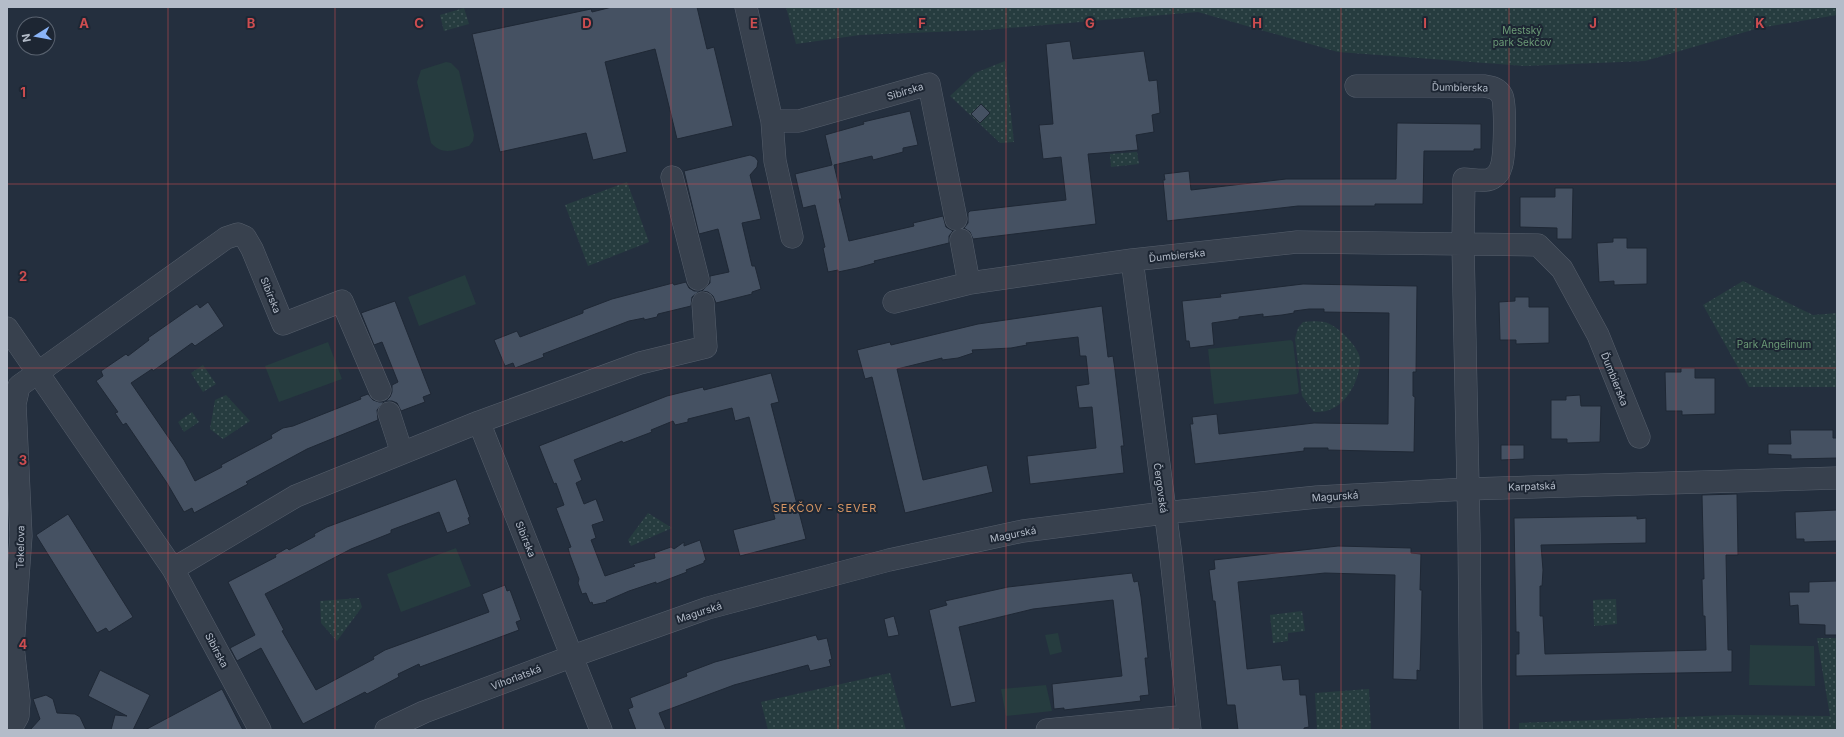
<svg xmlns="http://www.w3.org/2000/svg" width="1844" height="737" font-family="Inter,sans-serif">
<defs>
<pattern id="grass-dots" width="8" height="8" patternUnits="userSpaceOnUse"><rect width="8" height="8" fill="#263c3f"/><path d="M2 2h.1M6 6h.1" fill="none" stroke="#435659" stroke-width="1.8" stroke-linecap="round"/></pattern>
</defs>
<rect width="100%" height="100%" fill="#242f3e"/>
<!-- grass -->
<path fill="url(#grass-dots)" d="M786 7H1837V15L1759 28 1645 61 1525 66 1338 52 1198 12 985 30 860 35 796 44Z
M464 8 469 24 444 31 440 15Z
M1005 61 1014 142 1000 143 950 96 975 73Z
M1137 152 1139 164 1111 167 1110 154Z
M627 182 649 242 588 266 565 205Z
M1743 281 1813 315 1837 313V387H1749L1703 305Z
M1303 322C1310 321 1318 321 1324 322 1336 324 1358 346 1360 358 1361 377 1348 404 1329 410 1324 412 1318 412 1314 412L1302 396 1295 339 1298 328Z
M203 365 216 384 203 392 191 373Z
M226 395 250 421 223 439 210 429 215 400Z
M192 412 199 422 184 432 178 422Z
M648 513 672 528 631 546 628 540Z
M359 598 362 607 337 641 321 623 320 601Z
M1616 599 1617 624 1594 626 1593 600Z
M1302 611 1305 631 1288 633V641L1273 643 1270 615Z
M1817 638H1837V730H1519V723L1732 715 1830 716Z
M890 673 906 730H768L761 702Z
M1369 689 1371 730H1317L1315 693Z"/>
<!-- garden -->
<path fill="#263c3f" d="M446 62 451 63 459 71 474 135 473 141 469 146C454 150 443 156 431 143L417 82 421 70Z
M465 275 476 304 419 326 408 297Z
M1291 340 1293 342 1299 392 1297 394 1214 404 1208 349Z
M328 342 342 379 279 402 265 366Z
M456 548 471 586 401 612 387 574Z
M1058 633 1062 652 1050 655 1045 635Z
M1750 645 1814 646 1815 686 1749 685Z
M1046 685 1052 711 1006 716 1001 689Z"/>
<!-- building -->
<path fill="#455162" stroke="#1f2835" d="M612 7H697L707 49 714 47 733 126 677 139 655 49 605 62 627 152 593 160 586 133 500 152 472 34 591 9 592 12Z
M1070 41 1073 59 1144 51 1149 81 1157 80 1160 113 1152 115 1154 132 1136 135 1138 150 1088 154 1096 224 973 239 970 232 964 228 968 223V213L970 211 1066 200 1061 157 1043 159 1039 125 1053 124 1046 44Z
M981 104 990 113 980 123 971 114Z
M910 111 918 145 903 148V152L873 160 872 156 834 165 842 199H839L849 241 914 226 913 223 943 216 946 227 953 231 949 236V243L874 261 875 263 857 268 838 272V270L828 272 823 248 825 247 815 205 803 208 795 174 832 165 825 135 864 124 863 122Z
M1397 123 1481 124V149H1474V151H1424L1423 204H1375V206H1298L1167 221 1163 180H1165L1164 174 1189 171 1191 190 1286 179H1396Z
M750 155 755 157 758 161 757 167 750 175 761 219 742 223 752 266H755L761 289 752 292V294L716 303 713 296 708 292 702 291 710 283V276L729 272 718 229 699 234 684 171Z
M1555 188H1573L1572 239H1557V228L1520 227V197H1555Z
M1613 238H1627V248H1647V284L1614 285V281L1599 282 1597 243 1613 242Z
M686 282 689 288 694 291H700L692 297 691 306 658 314 657 317 644 320V318L629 321 543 354 544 357 515 368 513 363 505 366 494 340 517 331 520 337 583 313V310L612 299 673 283 674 285Z
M1303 284 1417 286 1416 372H1413V396L1415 397 1414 452 1328 450V448H1304V451L1195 464 1190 424H1193L1192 417 1217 414 1219 434 1314 423 1388 424 1389 313 1324 312V309H1309L1294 311V313L1282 315 1263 317V314L1239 317V319L1212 323 1214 345 1190 348 1189 341H1186L1182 301 1221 297 1220 294Z
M1515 297H1529V307H1549V343L1516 344V340H1500L1499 302 1515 301Z
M395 301 431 394 423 397 425 402 401 411 397 403 392 401H386L390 397 392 392V385L398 382 382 342 374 345 361 313Z
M208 302 224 326 195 346 192 343 153 371 152 369 131 383 184 460 195 481 222 467 221 465 272 438 271 435 283 428 293 426 361 399 360 397 368 394 373 400 379 402H384L377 410 378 420 307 449 246 482 248 484 194 513 192 508 184 512 167 483 126 423 123 425 115 413 118 412 96 381 103 376 101 371 126 354 128 356 149 340 148 338 188 310 197 304 200 308Z
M1102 306 1108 357 1113 356 1115 370 1124 446H1121L1124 473 1030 484 1027 456 1096 448 1092 407 1079 408 1076 386 1089 384 1086 356H1080L1078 337 1026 343 1027 345 1011 348 972 350 973 353 958 358 942 360V358L897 369 923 480 987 465 993 492 905 513 872 377 865 379 857 350 890 342 891 345 978 324Z
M1681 368H1695V378H1715V414L1682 415V411H1666L1665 372H1681Z
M771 373 779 402 771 404 806 539 740 556 733 530 775 519 749 417 735 421 732 408 688 419V422L675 425 673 421 651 430 652 432 623 443 622 441 574 460 582 480 576 483 584 504 596 499 604 521 592 525 596 538 591 540 605 576 635 566 633 564 655 558 654 553 671 547 674 549 684 542V546L700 540 706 560 704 561V563L686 570 687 572 656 584V582L629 591 606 601 607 602 593 605 592 602 590 603 586 593 582 594 578 583 579 579 570 555 568 548 571 547 556 508 564 505 556 483 554 484 539 446 667 396 703 387 704 390Z
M1580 395 1581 406H1601L1600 442 1567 443V439H1551V400H1566V396Z
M1790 430H1833V438H1837V458L1791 459V455L1768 454V444H1791Z
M1501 445H1524V459L1501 460Z
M456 479 470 517 468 518 470 524 447 533 439 512 391 530V533L351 549 265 594 284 630 282 631 316 690 374 659 373 657 385 650 489 612 482 594 505 585 507 591 510 590 521 620 516 622 519 630 420 667 419 664 398 674 399 677 367 694 365 692 303 724 261 648 237 661 230 648 255 635 228 582 276 557 275 555 287 548 289 550 315 536 314 534 327 527Z
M1737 494 1738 555H1726L1728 650H1732V672L1516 676V654H1519V632H1516L1514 518 1637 516V519L1646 518V543L1541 545 1543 570 1542 586H1540V616H1543L1545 654 1706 650 1705 616H1703L1702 579H1704L1702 495Z
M1837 510V541L1804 542V539H1796L1795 512Z
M68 514 133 617 109 632 106 628 97 633 36 535Z
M1338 546 1411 548V553L1421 554 1420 590H1422L1421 639 1420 671 1417 670V680L1393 679 1395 575 1325 573 1238 582 1247 669 1281 665 1283 680 1299 679 1300 695H1306L1309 727 1304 728V730H1238L1235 705H1227L1215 601H1213L1209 570 1215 569 1214 560Z
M1132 573 1134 582 1138 581 1141 597 1148 658H1145L1149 695 1140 696 1141 701 1064 710V708L1054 709 1052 684 1122 676 1113 600 1033 609 959 627 976 702 951 707 929 610 947 605 945 601 1008 587Z
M1837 581V635H1825V625L1799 624 1798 605 1790 606 1789 592H1809V582Z
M894 616 899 635 888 637 884 619Z
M816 635 818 640 827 638 832 659 829 660 831 666 810 671 808 665 734 685 659 713 666 730H636L628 709 633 707 630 698 687 676 686 673 715 662Z
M100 670 150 695 133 730H111L115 715 127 716 88 696Z
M222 689 243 730H145Z
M46 695 53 699 57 713 75 714 80 717 86 730H30L40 719 33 699Z"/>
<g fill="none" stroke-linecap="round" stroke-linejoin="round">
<!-- minor casing -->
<g stroke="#565f6c" stroke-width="23">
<path id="minor" d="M746 7 772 121H799L929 84 956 219
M1356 86H1484C1491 87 1498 88 1502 96 1506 104 1505 157 1501 167 1500 171 1497 175 1494 177 1487 183 1473 179 1464 179L1463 244 1538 245 1562 269 1598 335 1639 437
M772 121 775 161 792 237
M672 177 698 279
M961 240 969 283
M1132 260 1170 548 1190 730
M894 302 970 283 1132 260 1297 242 1463 244 1469 535 1471 730
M7 328 173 569 260 730
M389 413 402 453
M479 422 601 730
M173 569 296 496 479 422 640 363 706 347 703 303
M10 730 18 716 19 701 13 646 21 536 15 404 19 386 226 238 238 234 245 237 252 249 283 324 342 301 380 390
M386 730 424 712 573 656 708 608 889 560 1023 531 1164 513 1317 497 1468 489 1837 478
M1047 730 1188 716"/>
</g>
<!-- minor -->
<use href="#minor" stroke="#38414e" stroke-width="22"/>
</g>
<!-- grid -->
<path fill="none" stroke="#ce4d50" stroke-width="1" stroke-opacity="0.55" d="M168 7V730M335 7V730M503 7V730M671 7V730M838 7V730M1006 7V730M1173 7V730M1341 7V730M1509 7V730M1676 7V730M7 184H1837M7 368H1837M7 553H1837"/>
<g text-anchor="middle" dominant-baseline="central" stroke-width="4" stroke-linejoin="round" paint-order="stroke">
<!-- park labels -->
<g font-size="10" fill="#6b9a76" stroke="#1d2633">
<text x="1522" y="30">Mestský<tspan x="1522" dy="12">park Sekčov</tspan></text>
<text x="1774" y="344">Park Angelinum</text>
</g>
<!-- street labels -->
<g font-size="10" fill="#b4bcc9" stroke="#1d2633">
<text transform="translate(1460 87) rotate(1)">Ďumbierska</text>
<text transform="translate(905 91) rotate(-17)">Sibírska</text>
<text transform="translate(1177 255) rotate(-6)">Ďumbierska</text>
<text transform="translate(271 295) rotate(68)">Sibírska</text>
<text transform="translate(1615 379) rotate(68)">Ďumbierska</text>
<text transform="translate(1532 486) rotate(-2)">Karpatská</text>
<text transform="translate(1161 488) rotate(82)">Čergovská</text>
<text transform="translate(1335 496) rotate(-4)">Magurská</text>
<text transform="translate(1013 534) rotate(-11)">Magurská</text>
<text transform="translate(526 539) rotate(68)">Sibírska</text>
<text transform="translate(20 547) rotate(-89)">Tekeľova</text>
<text transform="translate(699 612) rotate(-18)">Magurská</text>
<text transform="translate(217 650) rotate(62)">Sibírska</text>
<text transform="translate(516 677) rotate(-21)">Vihorlatská</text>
</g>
<!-- neighbourhood labels -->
<g font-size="11" letter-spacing="1" fill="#d59563" stroke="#1d2633">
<text x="825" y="508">SEKČOV - SEVER</text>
</g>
</g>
<g font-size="13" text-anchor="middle" font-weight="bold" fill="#ce4d50" stroke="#1d2633" stroke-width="4" stroke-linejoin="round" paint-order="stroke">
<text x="84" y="28">A</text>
<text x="251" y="28">B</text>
<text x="419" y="28">C</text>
<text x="587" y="28">D</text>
<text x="754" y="28">E</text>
<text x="922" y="28">F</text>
<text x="1090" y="28">G</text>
<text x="1257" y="28">H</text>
<text x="1425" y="28">I</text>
<text x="1593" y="28">J</text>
<text x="1760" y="28">K</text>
<text x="23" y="97">1</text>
<text x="23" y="281">2</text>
<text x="23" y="465">3</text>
<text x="23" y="649">4</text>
</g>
<!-- border -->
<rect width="1844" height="737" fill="none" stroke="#b4bcc9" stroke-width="16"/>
<!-- north arrow -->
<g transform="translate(36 36) rotate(259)"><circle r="19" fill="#1d2633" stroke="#59626f"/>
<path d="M0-3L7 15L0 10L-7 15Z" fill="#8ab4f8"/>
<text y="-6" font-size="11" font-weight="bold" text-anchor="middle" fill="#b4bcc9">N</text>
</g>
</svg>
